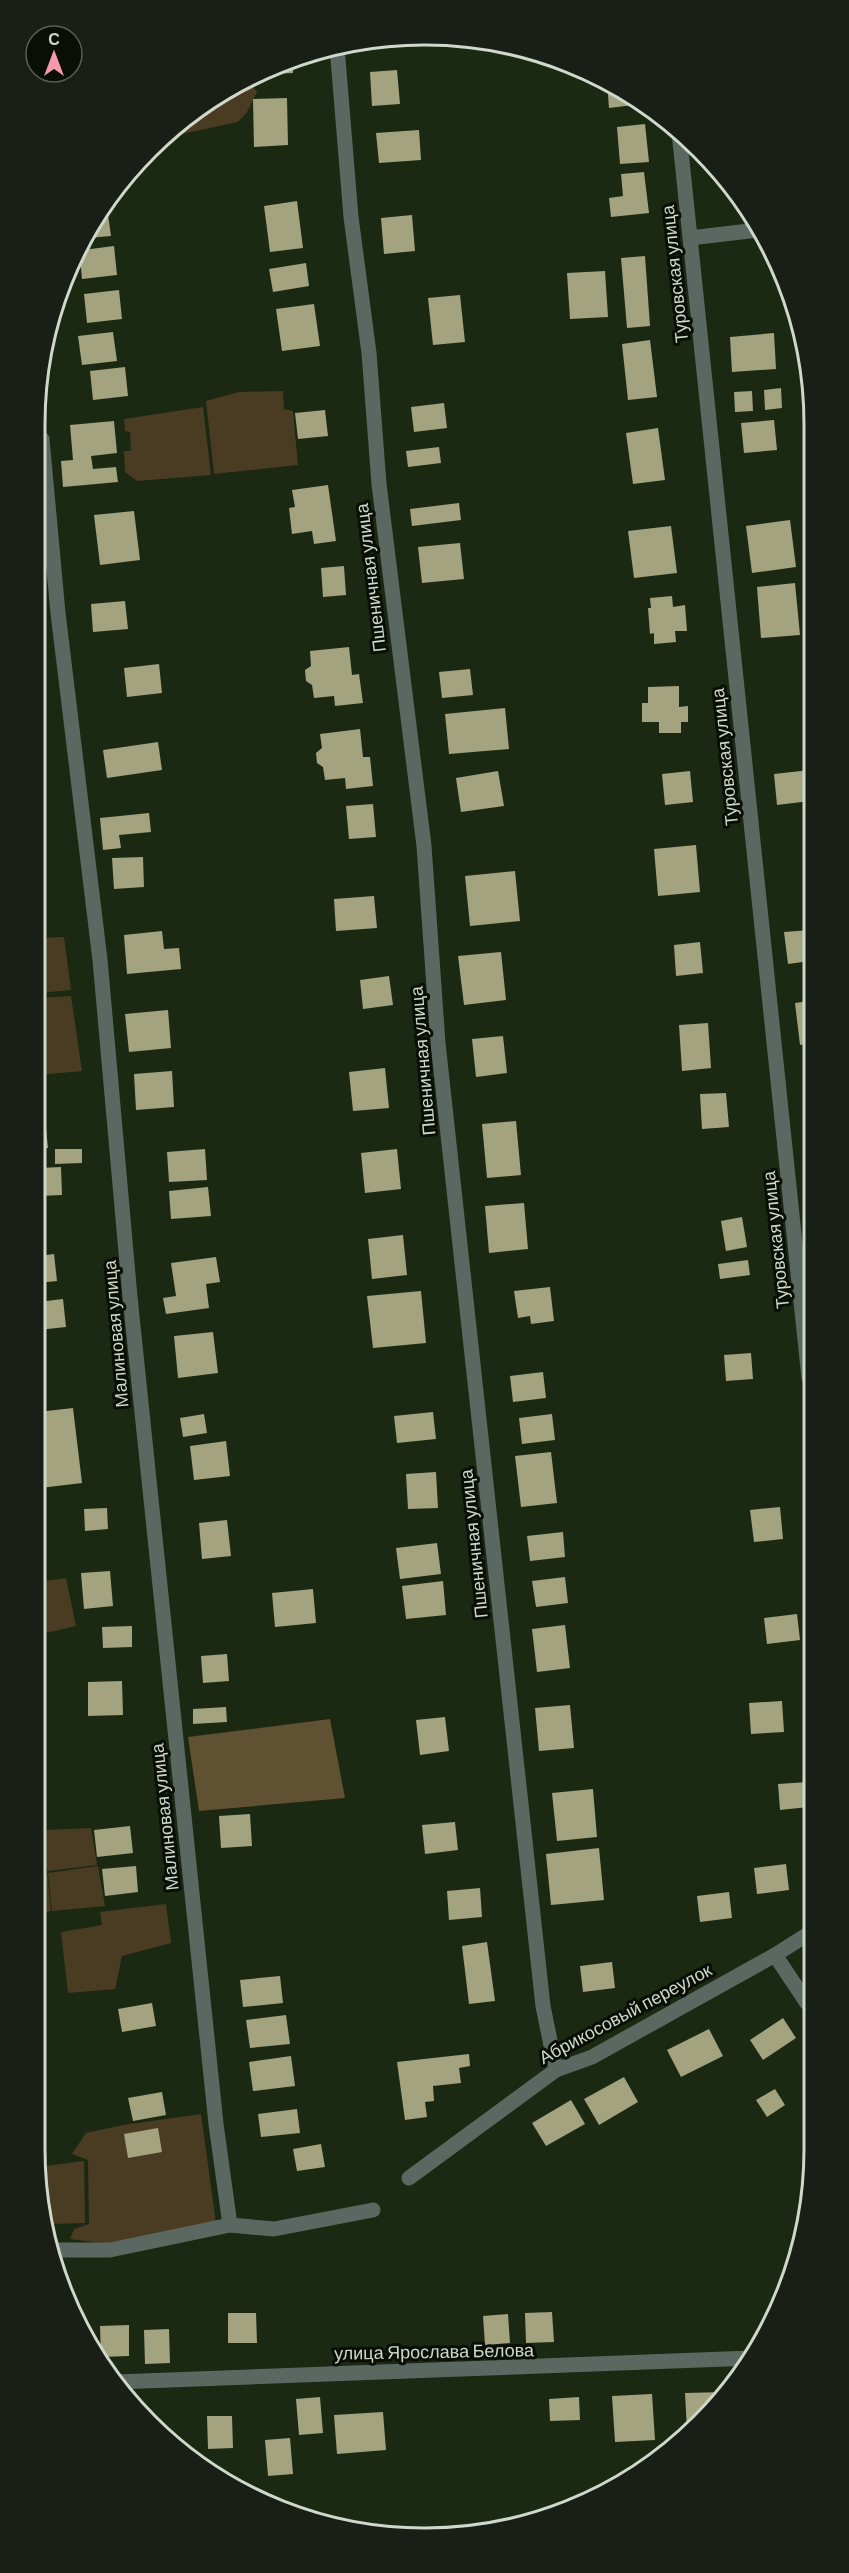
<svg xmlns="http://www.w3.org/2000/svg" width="849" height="2573" font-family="Barlow,sans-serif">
<rect width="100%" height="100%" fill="#1b2912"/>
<!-- green -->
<path fill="#4a3c22" d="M250 83 257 92 247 112 238 122 172 136 208 100Z
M283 391 284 409 293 411 298 465 214 474 206 401 239 392Z
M203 407 211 475 137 481 125 472 124 451H131L130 432 125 431 124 419Z
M64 937 71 990 39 993 40 938Z
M71 996 82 1071 39 1075V998Z
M66 1578 76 1626 37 1635V1582Z
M91 1828 97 1865 48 1871 47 1869 51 1911 35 1913 36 1852 45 1850 46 1830Z
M98 1866 105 1906 52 1911 48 1873Z
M166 1904 171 1943 122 1956 115 1989 68 1993 61 1932 102 1925 100 1912Z
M201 2114 216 2223 108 2244 70 2239 74 2229 89 2224 88 2160 72 2154 86 2133 123 2125Z
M84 2161 85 2223 49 2224 38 2167Z"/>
<!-- forest -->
<path fill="#615133" d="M330 1719 345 1798 199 1811 188 1737Z"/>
<!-- building -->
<path fill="#a3a380" d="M293 65V73L272 74Z
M397 70 400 104 372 106 370 72Z
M607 82 619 87 642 104 609 108Z
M287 98 288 145 254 147 253 99Z
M645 124 649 162 620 164 617 127Z
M419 130 421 160 379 163 376 133Z
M644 172 649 213 611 217 609 198 623 196 621 174Z
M297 201 303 248 270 252 264 206Z
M101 207H107L111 236 88 238Z
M412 215 415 251 384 254 381 218Z
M114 246 117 275 82 279 80 257 83 250Z
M645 256 650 326 627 328 621 258Z
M306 263 309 286 273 292 269 269Z
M605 271 608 317 570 319 567 273Z
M119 290 122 319 87 323 84 294Z
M460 295 465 342 433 345 428 298Z
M314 304 320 346 282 351 276 309Z
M113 332 117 361 82 365 78 336Z
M774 333 776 369 732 372 730 337Z
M650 340 657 397 628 400 622 344Z
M125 367 128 396 93 400 90 371Z
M781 388 782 408 765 410 764 390Z
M752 391 753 411 735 412 734 392Z
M444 403 447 428 414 432 411 407Z
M325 410 328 436 298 439 295 413Z
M774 420 777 450 744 453 741 423Z
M114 421 117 453 91 456 93 469 116 467 118 482 63 487 61 461 73 460 70 425Z
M658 428 665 480 633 484 626 433Z
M439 447 441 463 408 467 406 451Z
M328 485 336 541 314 544 312 531 292 534 289 508 295 507 292 490Z
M459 503 461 520 412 526 410 509Z
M134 511 140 560 100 565 94 515Z
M790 520 796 567 752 573 746 526Z
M671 526 677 573 634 578 628 531Z
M460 543 464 579 422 583 418 547Z
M344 566 346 595 323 597 321 568Z
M795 583 800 635 761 638 757 587Z
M672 596 673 607 685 605 687 631H675L676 642 654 644V633L650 634 648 608H651L650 598Z
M125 601 128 629 93 632 91 604Z
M349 647 352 675 359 674 363 703 335 706 334 696 314 698 312 685 306 681 305 670 311 666 310 651Z
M159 664 162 693 127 697 124 668Z
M470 669 473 695 442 698 439 672Z
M679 686V707L688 706V722H681V733H659V722H642V703H648V687Z
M505 708 509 749 449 754 445 714Z
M360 729 363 757H370L373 786 346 789 345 778 325 780 323 767 317 763 316 753 322 748 320 734Z
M158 742 162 770 107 778 103 750Z
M810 770V801L777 805 774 774Z
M498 771 504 806 461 812 456 778Z
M690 771 693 802 665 805 662 774Z
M373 804 376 837 349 839 346 806Z
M149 813 151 832 119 835 121 848 103 850 100 818Z
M696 845 700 892 658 896 654 849Z
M143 857 144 887 114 889 112 858Z
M515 871 520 921 470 926 465 876Z
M374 896 377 928 336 931 334 899Z
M810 930V961L788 964 784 932Z
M162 931 164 949 179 948 181 969 127 974 124 935Z
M700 942 703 973 676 976 674 945Z
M501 952 506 1000 464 1005 458 956Z
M389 976 393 1005 363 1009 360 980Z
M810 1001V1043L800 1045 795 1003Z
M168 1010 171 1048 129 1052 125 1014Z
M708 1023 711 1068 682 1071 679 1025Z
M503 1036 507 1073 476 1077 472 1039Z
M385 1068 389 1108 353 1111 349 1072Z
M172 1071 174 1107 136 1110 134 1074Z
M805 1083H810L809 1106H808Z
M726 1093 729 1127 702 1129 700 1094Z
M44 1108 48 1148 39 1149V1109Z
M516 1121 521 1175 487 1178 482 1124Z
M55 1149H82V1163L55 1164Z
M205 1149 207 1180 169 1182 167 1152Z
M397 1149 401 1189 365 1193 361 1153Z
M61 1167 62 1195 39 1196V1168Z
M208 1187 211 1216 171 1219 169 1191Z
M524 1203 528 1249 489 1253 485 1206Z
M742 1217 747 1247 726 1251 721 1221Z
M403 1235 407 1275 372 1279 368 1239Z
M54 1254 57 1281 38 1283V1256Z
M216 1257 220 1282 206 1284 209 1308 166 1314 163 1298 176 1296 171 1263Z
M748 1260 750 1275 720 1279 718 1264Z
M550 1287 554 1321 531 1324 530 1316 518 1318 514 1291Z
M421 1291 426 1343 373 1348 367 1296Z
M63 1299 66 1327 38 1330V1302Z
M213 1332 218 1373 178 1378 174 1336Z
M751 1353 753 1379 726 1381 724 1355Z
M543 1372 546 1398 513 1402 510 1376Z
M73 1408 82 1483 40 1488 38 1412Z
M433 1412 436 1439 397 1443 394 1416Z
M204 1414 207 1433 183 1437 180 1418Z
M552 1414 555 1440 522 1444 519 1418Z
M226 1441 230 1476 194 1480 190 1446Z
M551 1452 557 1503 521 1507 515 1456Z
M436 1472 438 1508 408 1509 406 1474Z
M780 1507 783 1539 754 1542 750 1510Z
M107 1508 108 1529 85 1531 84 1509Z
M227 1520 231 1556 202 1559 199 1523Z
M563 1532 565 1557 530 1561 527 1536Z
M437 1543 441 1574 400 1579 396 1548Z
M110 1571 113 1606 84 1609 81 1573Z
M565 1577 568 1603 536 1607 532 1581Z
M443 1581 446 1615 406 1619 402 1586Z
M313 1589 316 1623 275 1627 272 1593Z
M797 1614 800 1640 767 1644 764 1618Z
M565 1625 570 1668 537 1672 532 1629Z
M132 1626V1647L103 1648 102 1627Z
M227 1654 229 1681 203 1683 201 1656Z
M122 1681 123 1715 88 1716V1682Z
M782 1701 784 1732 751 1734 749 1703Z
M570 1705 574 1748 539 1751 535 1708Z
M226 1707 227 1722 193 1724V1709Z
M445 1717 449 1751 420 1755 416 1720Z
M808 1782V1807L780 1810 778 1784Z
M593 1789 597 1837 557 1841 552 1793Z
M250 1814 252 1846 221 1848 219 1816Z
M455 1822 458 1850 425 1854 422 1825Z
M130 1826 133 1853 97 1857 94 1830Z
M599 1848 604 1900 551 1905 546 1854Z
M786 1864 789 1890 757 1894 754 1868Z
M136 1866 138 1892 105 1896 102 1869Z
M480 1888 482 1917 449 1920 447 1891Z
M729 1892 732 1918 700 1922 697 1896Z
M487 1942 495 2001 469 2004 462 1946Z
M612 1962 615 1988 583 1992 580 1966Z
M280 1976 283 2003 243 2007 240 1980Z
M152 2003 156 2026 122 2032 118 2009Z
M286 2015 290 2044 250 2048 246 2020Z
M783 2018 796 2038 763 2060 750 2040Z
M709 2029 723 2056 681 2077 667 2050Z
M469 2054 470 2066 459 2068 461 2083 433 2086 434 2101 425 2102 427 2117 405 2120 397 2062Z
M291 2056 295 2086 253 2091 249 2062Z
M624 2077 638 2102 599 2125 584 2099Z
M775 2089 785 2105 767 2117 756 2100Z
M162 2092 166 2115 133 2121 128 2098Z
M571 2100 585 2124 546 2146 532 2123Z
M297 2109 300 2133 261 2137 258 2114Z
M158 2128 162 2152 128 2158 124 2134Z
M321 2144 325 2167 297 2171 293 2149Z
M792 2244H799L793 2260Z
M552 2312 554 2342 526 2343 525 2313Z
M228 2313H256L257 2343H228Z
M508 2314 510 2343 485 2345 483 2316Z
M129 2325V2356L101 2357 100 2326Z
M169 2329 170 2363 145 2364 144 2330Z
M724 2392 687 2431 685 2393Z
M652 2394 655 2440 615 2442 612 2396Z
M320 2397 323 2433 299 2435 296 2399Z
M579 2397 580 2420 550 2421 549 2399Z
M383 2412 386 2450 337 2454 334 2415Z
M207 2416H232L233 2448 208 2449Z
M290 2438 293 2474 268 2476 265 2440Z"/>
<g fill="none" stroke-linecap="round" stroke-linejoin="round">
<!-- minor -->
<path stroke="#5b6861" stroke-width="15" d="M337 47 351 217 369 353 379 484 424 846 438 1043 543 2006 556 2070
M679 132 809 1378
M690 238 758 230
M42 439 58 613 100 960 130 1297 216 2124 230 2225
M775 1955 807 2003
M409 2178 556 2070 592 2057 775 1955 808 1934
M55 2250H110L230 2225 274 2229 373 2210
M116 2382C328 2372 540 2368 752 2358"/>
</g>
<g text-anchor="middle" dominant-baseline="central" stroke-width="6" stroke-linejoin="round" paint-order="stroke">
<!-- street labels -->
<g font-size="18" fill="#cfd8ca" stroke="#090f06">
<text transform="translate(674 274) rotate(-96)">Туровская улица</text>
<text transform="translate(370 578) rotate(-97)">Пшеничная улица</text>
<text transform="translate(724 757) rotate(-96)">Туровская улица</text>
<text transform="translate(422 1061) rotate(-95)">Пшеничная улица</text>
<text transform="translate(775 1240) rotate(-96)">Туровская улица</text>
<text transform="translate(115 1334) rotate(-95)">Малиновая улица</text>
<text transform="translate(473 1544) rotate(-96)">Пшеничная улица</text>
<text transform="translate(164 1817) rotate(-96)">Малиновая улица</text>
<text transform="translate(625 2013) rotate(-28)">Абрикосовый переулок</text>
<text transform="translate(434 2351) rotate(-1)">улица Ярослава Белова</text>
</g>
</g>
<!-- crop -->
<path d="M0 0H849V2573H0ZM424 45H425A379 379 0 0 1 804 424V2149A379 379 0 0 1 425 2528H424A379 379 0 0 1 45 2149V424A379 379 0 0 1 424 45Z" fill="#191f16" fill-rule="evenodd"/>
<path fill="none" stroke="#cfd8ca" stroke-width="3" d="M424 45H425A379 379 0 0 1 804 424V2149A379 379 0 0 1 425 2528H424A379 379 0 0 1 45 2149V424A379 379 0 0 1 424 45Z"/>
<!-- north arrow -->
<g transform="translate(54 54)"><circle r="28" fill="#090f06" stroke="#585f54" stroke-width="1.5"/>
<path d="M0-4.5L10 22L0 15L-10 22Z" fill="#f39aac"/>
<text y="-9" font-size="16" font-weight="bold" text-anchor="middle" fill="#cfd8ca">С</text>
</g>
</svg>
